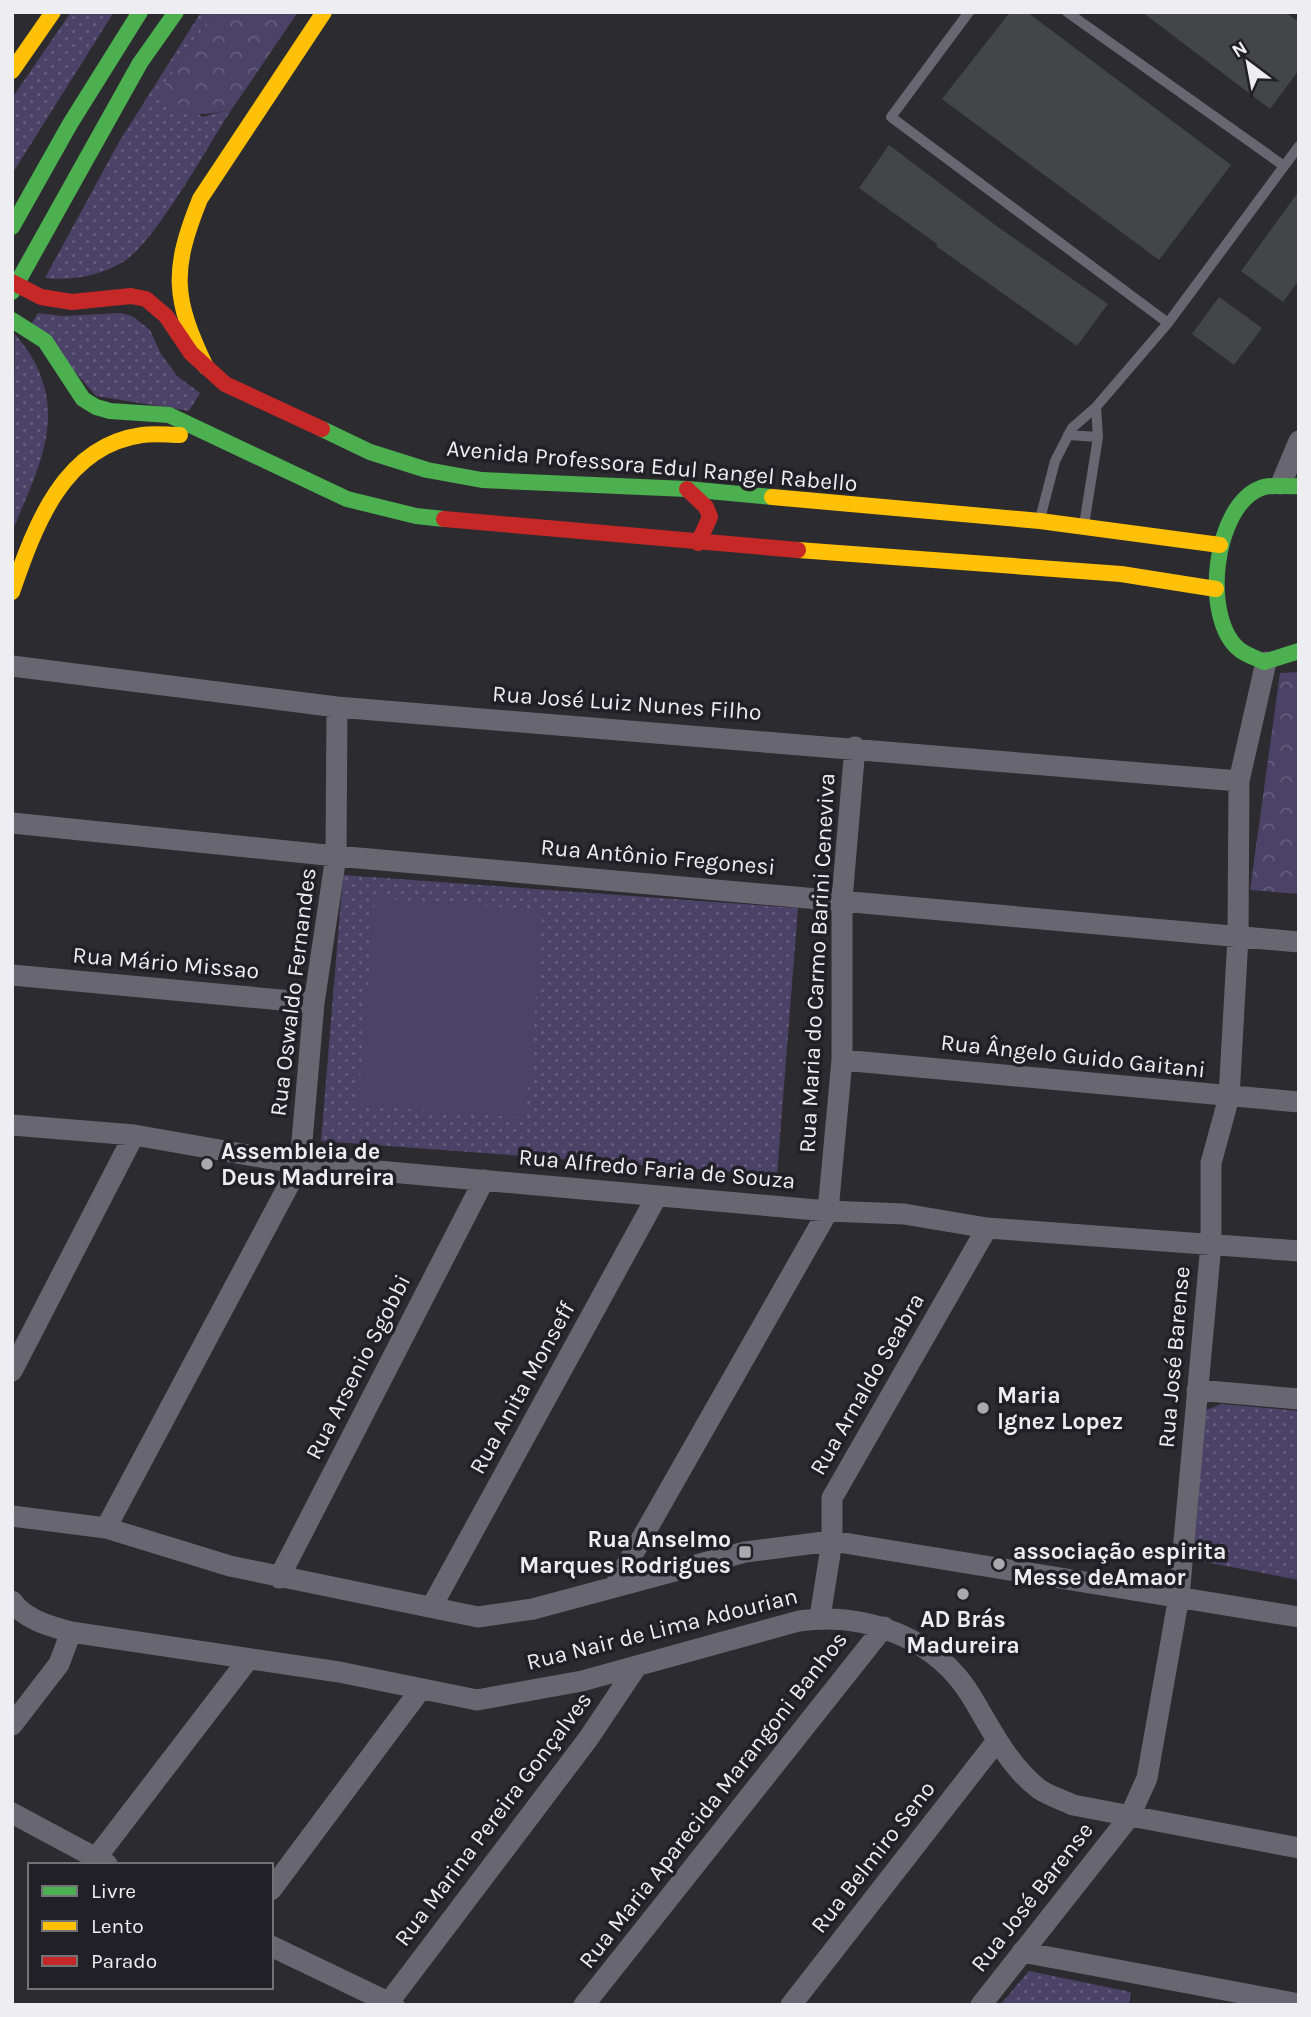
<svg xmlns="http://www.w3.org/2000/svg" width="1311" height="2017" font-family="Karla,sans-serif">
<defs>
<pattern id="grass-dots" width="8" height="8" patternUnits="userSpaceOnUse" patternTransform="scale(1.75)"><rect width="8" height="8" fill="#4c4166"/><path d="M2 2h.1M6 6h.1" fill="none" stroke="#665d7c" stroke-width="1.8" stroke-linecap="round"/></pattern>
<pattern id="forest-crowns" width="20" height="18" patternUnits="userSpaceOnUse" patternTransform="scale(1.75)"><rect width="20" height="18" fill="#4c4166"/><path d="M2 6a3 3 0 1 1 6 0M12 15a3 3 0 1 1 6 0" fill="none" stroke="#665d7c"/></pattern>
</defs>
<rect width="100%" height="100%" fill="#2c2b2f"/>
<!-- grass -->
<path fill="url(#grass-dots)" d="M71 12H114L12 174V98Z
M201 12H214L164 86 202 117 232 109C208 145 156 242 123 262 99 276 72 281 45 278L119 142Z
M38 313 62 316 121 313 132 316 150 330 161 354 177 376 200 393 189 411 96 396 32 323Z
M15 334C74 403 42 460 12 532Z
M343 875 798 908 777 1175 321 1141Z
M1222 1404 1299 1411V1580L1200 1561 1189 1543 1206 1410Z
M1029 1971 1131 1992 1129 2005H1000Z"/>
<!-- forest -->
<path fill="url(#forest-crowns)" d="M214 12H298L232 109C204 116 188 117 162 103L164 86Z
M1299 672V894L1250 890 1280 673Z"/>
<!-- garden -->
<path fill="#4c4166" d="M375 898 543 910 526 1118 358 1105Z"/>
<!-- building -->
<path fill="#444546" d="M1010 12H1027L1231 165 1159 260 942 99Z
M1142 12H1285L1299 22V70L1270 109Z
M889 145 998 227 1108 304 1077 346 936 246 937 244 859 188Z
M1299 191V280L1283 302 1241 271Z
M1219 297 1262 328 1234 365 1192 334Z"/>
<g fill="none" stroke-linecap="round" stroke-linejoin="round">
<!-- lane -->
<path stroke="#686670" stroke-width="10" d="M969 12 891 117 1168 323
M1067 12 1284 166
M1068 435 1098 437
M1040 519 1055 461 1072 428 1096 407 1168 323 1299 146
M1084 525 1098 437 1096 407"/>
<!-- street -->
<path stroke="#686670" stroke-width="21" d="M1281 484 1299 441
M12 666 337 707 1239 781
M12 823 336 856 1299 942
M12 975 314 1003
M842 1060 1299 1102
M12 1125 134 1135 300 1164 828 1211 904 1214 987 1228 1299 1251
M12 1371 134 1135
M1197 1390 1299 1399
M12 1516 106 1528 230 1566 478 1617 533 1609 745 1552 832 1541 1299 1617
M106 1528 300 1164 314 1003 336 856 337 707
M279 1578 484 1180
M614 1587 828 1211 842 1060V899L855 747
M12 1601C25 1620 50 1626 71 1632L339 1672 477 1700 582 1681 799 1621C866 1611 938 1639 973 1699 992 1731 1009 1766 1039 1789 1049 1796 1063 1800 1073 1805L1299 1848
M432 1606 657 1196
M820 1617 832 1541V1498L987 1228
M12 1725 59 1664 71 1632
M12 1813 107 1864
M96 1858 247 1661
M271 1890 421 1689
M271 1946 394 2005
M1022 1952 1299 2004
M389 2002 588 1739 637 1666
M584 2005 884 1627
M791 2005 996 1742
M981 2005 1130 1816 1147 1778 1179 1596 1211 1244V1163L1229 1097 1238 937 1239 781 1266 662"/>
<!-- fast -->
<path stroke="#4caf50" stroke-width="16" d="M12 227 70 124 140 12
M12 292 140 63 176 12
M12 320 45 341 83 399 96 407 110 411 169 415 347 499 416 516 444 519
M322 429 370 452 427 470 482 480 687 489 772 497
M1299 486C1288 487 1271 484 1261 488 1213 506 1201 620 1240 650 1246 655 1257 658 1264 662L1299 651"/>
<!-- slow -->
<path stroke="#ffc107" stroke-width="16" d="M12 71 53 12
M206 367C173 298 171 271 200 199L324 12
M772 497 1040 521 1220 545
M798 550 1121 574 1216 589
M12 592C35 526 63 446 142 435 154 433 168 435 180 435"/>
<!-- jam -->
<path stroke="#c62828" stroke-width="16" d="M12 282 41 297 72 302 131 296 146 299 166 316 191 353 225 384 322 429
M687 489 706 507 710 517 698 543
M444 519 798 550"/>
</g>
<!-- markers -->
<g fill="#aaa9ad" stroke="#212026" stroke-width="2.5">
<circle cx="207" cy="1164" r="7"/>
<circle cx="983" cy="1408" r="7"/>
<rect x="738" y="1545" width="14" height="14" rx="3.5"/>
<circle cx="999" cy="1564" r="7"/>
<circle cx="963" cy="1594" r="7"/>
</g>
<g text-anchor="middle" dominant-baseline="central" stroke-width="7" stroke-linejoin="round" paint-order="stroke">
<!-- street labels -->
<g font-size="23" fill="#eeedf1" stroke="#212026">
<text transform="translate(652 466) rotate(5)">Avenida Professora Edul Rangel Rabello</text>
<text transform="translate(627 703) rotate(4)">Rua José Luiz Nunes Filho</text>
<text transform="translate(658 857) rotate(5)">Rua Antônio Fregonesi</text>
<text transform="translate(166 963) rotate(5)">Rua Mário Missao</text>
<text transform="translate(817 963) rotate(-87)">Rua Maria do Carmo Barini Ceneviva</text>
<text transform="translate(293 992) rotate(-83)">Rua Oswaldo Fernandes</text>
<text transform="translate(1073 1056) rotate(6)">Rua Ângelo Guido Gaitani</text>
<text transform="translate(657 1169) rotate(5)">Rua Alfredo Faria de Souza</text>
<text transform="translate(1174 1357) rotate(-85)">Rua José Barense</text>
<text transform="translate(358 1367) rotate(-63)">Rua Arsenio Sgobbi</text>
<text transform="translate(867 1384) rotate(-60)">Rua Arnaldo Seabra</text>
<text transform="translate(522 1388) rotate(-61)">Rua Anita Monseff</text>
<text transform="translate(662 1629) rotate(-14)">Rua Nair de Lima Adourian</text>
<text transform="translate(713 1800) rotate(-52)">Rua Maria Aparecida Marangoni Banhos</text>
<text transform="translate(493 1819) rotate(-53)">Rua Marina Pereira Gonçalves</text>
<text transform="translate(873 1857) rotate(-52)">Rua Belmiro Seno</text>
<text transform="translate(1032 1897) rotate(-52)">Rua José Barense</text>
</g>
<!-- poi labels -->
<g font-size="23" font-weight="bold" fill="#eeedf1" stroke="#212026" text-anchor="start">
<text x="221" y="1151">Assembleia de<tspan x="221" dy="26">Deus Madureira</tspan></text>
<text x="997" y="1395">Maria<tspan x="997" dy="26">Ignez Lopez</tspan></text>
<text x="731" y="1539" text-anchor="end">Rua Anselmo<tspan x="731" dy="26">Marques Rodrigues</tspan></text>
<text x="1013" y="1551">associação espirita<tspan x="1013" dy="26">Messe deAmaor</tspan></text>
<text x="963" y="1619" text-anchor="middle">AD Brás<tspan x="963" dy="26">Madureira</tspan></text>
</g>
</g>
<!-- border -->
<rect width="1311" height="2017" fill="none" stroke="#eeedf1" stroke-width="28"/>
<!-- legend -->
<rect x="28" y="1863" width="245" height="126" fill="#212026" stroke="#737277" stroke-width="2"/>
<rect x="42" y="1886" width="35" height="10" fill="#4caf50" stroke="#737277" stroke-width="2"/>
<text x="91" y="1898" font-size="21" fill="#eeedf1">Livre</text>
<rect x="42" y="1921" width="35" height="10" fill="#ffc107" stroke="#737277" stroke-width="2"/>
<text x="91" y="1933" font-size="21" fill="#eeedf1">Lento</text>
<rect x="42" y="1956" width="35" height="10" fill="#c62828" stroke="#737277" stroke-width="2"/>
<text x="91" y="1968" font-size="21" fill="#eeedf1">Parado</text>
<!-- north arrow -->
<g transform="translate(1248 63) rotate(328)" stroke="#212026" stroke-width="5" paint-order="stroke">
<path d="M0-5L12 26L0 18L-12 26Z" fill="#eeedf1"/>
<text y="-10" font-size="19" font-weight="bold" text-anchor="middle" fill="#eeedf1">N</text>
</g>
</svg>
